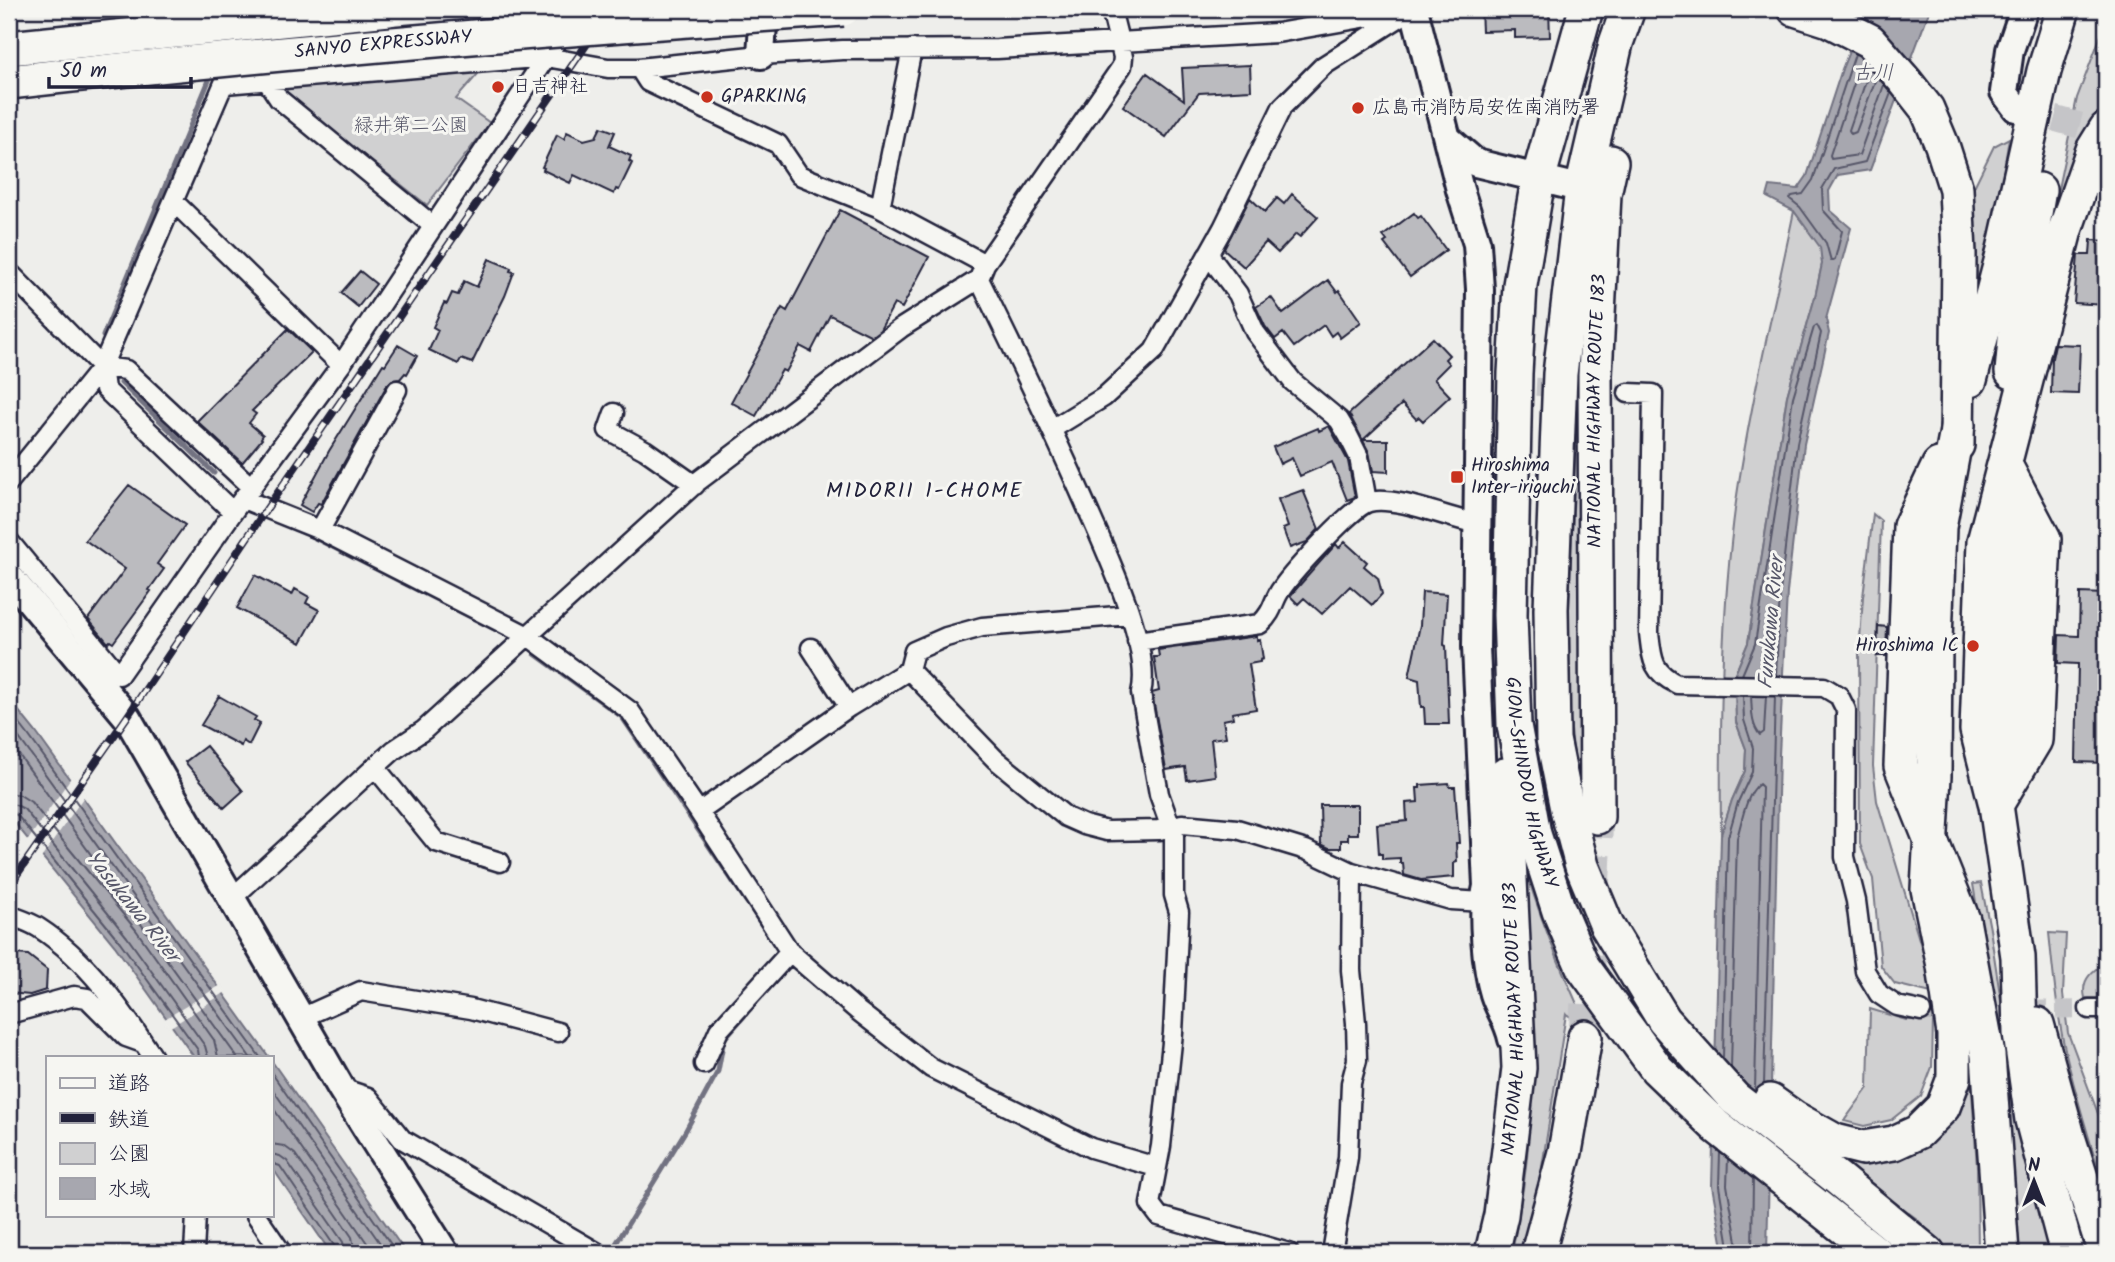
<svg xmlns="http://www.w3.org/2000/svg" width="2115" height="1262" font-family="Kalam,'Klee One',sans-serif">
<rect width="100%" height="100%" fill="#eeeeeb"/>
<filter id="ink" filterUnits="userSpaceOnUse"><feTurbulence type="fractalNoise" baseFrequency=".0143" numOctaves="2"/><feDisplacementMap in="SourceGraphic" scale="14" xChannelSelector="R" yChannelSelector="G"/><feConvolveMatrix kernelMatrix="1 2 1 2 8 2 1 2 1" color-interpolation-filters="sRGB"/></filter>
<g filter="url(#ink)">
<!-- green -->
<path fill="#d0d0d1" stroke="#797986" stroke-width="2" d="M2106 22V100L2081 152 2062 204 2055 203 2077 98Z
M484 67 456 99 490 123 427 205 290 97 282 82Z
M2009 138 1994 232 1978 293 1967 292 1969 197 1994 146Z
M1794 211 1821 247 1822 264 1815 297 1787 396 1748 643 1735 674 1736 722 1746 749 1745 771 1732 800 1721 835C1720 724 1721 612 1736 502 1750 404 1774 308 1794 211Z
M1580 338 1582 807C1572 757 1568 708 1567 658Z
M1873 514 1881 521 1873 766 1877 801 1928 969 1931 993 1895 984 1881 966 1873 879 1860 844 1859 653 1863 597Z
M1521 852C1537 913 1561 970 1588 1028L1566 1014 1537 1199 1523 1253H1512C1519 1213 1527 1172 1529 1131 1533 1038 1526 945 1521 852Z
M1981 883 1990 929 2012 1073 2054 1253H2013L1985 957 1973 884Z
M2049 933 2066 934 2063 994 2068 1033 2106 1135V1194C2091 1145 2075 1095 2064 1045 2056 1008 2053 970 2049 933Z
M2096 969H2106V998H2085C2082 985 2086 977 2096 969Z
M1870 1009 1906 1020 1933 1019 1932 1067 1921 1096 1891 1120 1864 1126 1844 1121 1868 1088Z
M1963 1075 1971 1076 1977 1167 1978 1253H1949L1917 1219 1842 1164 1849 1154 1862 1158Z"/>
<!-- water -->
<path fill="#a7a7af" stroke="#727281" stroke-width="2" d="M1866 9H1930L1870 170 1838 175 1829 191 1830 210 1851 228 1826 319 1829 333 1804 444 1787 592 1779 755 1767 1253H1724L1712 1186 1721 835 1732 800 1745 771 1746 749 1736 722 1735 674 1748 643 1787 396 1815 297 1822 264 1820 247 1794 211 1767 197 1770 186 1798 189 1807 176 1842 69Z
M9 699 35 731 269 1057H194L115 946 9 816Z
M271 1060 406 1253H331L271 1166Z"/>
<!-- pier -->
<path fill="#eeeeeb" d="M72 776 85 795 40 860 26 843Z
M221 985 226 992 169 1028 163 1020Z"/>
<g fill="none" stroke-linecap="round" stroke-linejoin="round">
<!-- shore -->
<path stroke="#575769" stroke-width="2" d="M1855 54 1813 180 1803 194 1792 196 1790 199 1800 207 1826 243 1831 261 1835 259 1842 231 1823 210 1822 189 1834 169 1865 162 1891 93
M1862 60 1830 155 1831 159 1859 155 1884 85
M1870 69 1849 130 1851 134 1856 132 1877 76
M1742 675 1755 644 1793 397 1814 327 1817 325 1821 333 1797 443 1780 592 1776 676
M1751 696C1752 710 1751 725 1760 735L1764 732 1766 696
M9 710 29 736 260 1057
M9 724 250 1057
M9 741 237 1057
M9 793 20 795 31 802 136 930 214 1040 218 1057
M9 804 16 805 24 809 127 937 205 1046 208 1057
M9 813 17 815 120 942 198 1050 199 1057
M1723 1058 1728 837 1738 802 1752 772 1753 748 1744 720 1743 696
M1731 1068 1737 838C1742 821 1746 794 1759 784L1762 787 1755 1090
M271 1072 397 1253
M1764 1084 1775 696
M271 1087 387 1253
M271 1105 374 1253
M271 1144 284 1146 295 1154 352 1237 355 1253
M1720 1153 1719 1186 1730 1253
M271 1154 280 1156 287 1161 343 1242 345 1253
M1728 1159 1727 1185 1739 1253
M271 1163 280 1166 335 1247 336 1253
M1752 1253 1753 1179"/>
<!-- stream -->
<path stroke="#727281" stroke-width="5" d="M103 336 212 73
M121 383 214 473
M299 530 506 635
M535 654 622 717 746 901
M615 1253 612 1250 686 1130 718 1071 724 1039 746 1014"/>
</g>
<!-- building -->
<path fill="#bbbbbf" stroke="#22223b" stroke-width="2" d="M1481 9H1549L1550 37 1515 38V30L1482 31Z
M1250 65 1251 90 1199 93 1166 137 1123 106 1147 73 1184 100 1182 68Z
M601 127 615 132 609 146 631 156 629 161 632 163 619 190 616 189 614 194 574 175 570 183 543 170 544 168 542 167 557 135 564 139 567 132 584 140 596 137Z
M1292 194 1318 217 1300 237 1296 234 1278 253 1266 242 1244 267 1224 249 1250 198 1265 212 1277 198 1284 204Z
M840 210 929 257 902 308 894 304 880 330 872 336 830 315 811 352 800 346 786 372 782 370 756 416 731 402 782 308 787 311Z
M1414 213 1418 218 1421 216 1446 250 1410 277 1384 243 1387 241 1383 236Z
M2091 240 2106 241V305L2074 303 2078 255H2090Z
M489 259 511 268 510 271 514 272 505 296 472 363 461 359 458 364 429 350 438 330 433 327 444 303 447 304 452 293 458 295 464 281 477 287Z
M360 271 376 284 358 307 341 293Z
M1328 280 1337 292 1339 290 1361 322 1340 338 1336 332 1331 336 1324 325 1294 347 1283 333 1275 339 1265 326 1256 307 1271 297 1283 314Z
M288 329 312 352 252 411 256 414 249 423 263 435 261 438 262 439 242 463 197 421Z
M1433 338 1449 355 1445 359 1449 364 1434 379 1450 396 1423 421 1419 417 1416 419 1402 404 1363 440H1388V472L1373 471 1369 452 1349 414Z
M2055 344 2080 345 2078 394 2051 393 2052 358Z
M398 345 417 356 407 374 405 373 400 379 392 380 387 385 321 504 318 503 312 512 300 505 329 451 383 364 385 365Z
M1329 426 1348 461 1355 497 1347 500 1332 462 1300 476 1292 458 1280 464 1273 447 1318 428 1319 431Z
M129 485 185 525 157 564 164 569 149 590 151 591 113 643 110 641 108 643 88 619 125 569 85 540Z
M1303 490 1319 529 1307 542 1290 548 1283 529 1288 527 1278 499Z
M1345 542 1367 562 1364 566 1378 578 1382 594 1372 605 1350 586 1322 614 1304 598 1298 604 1290 596 1336 544 1339 548Z
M255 575 292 595 295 589 309 597 306 603 319 610 301 643 237 608Z
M1422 592 1447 594 1444 645 1446 646 1449 724H1425L1424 707H1421L1419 680 1409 677 1420 625Z
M2080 593 2106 594V763L2076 762 2078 664 2058 663 2059 635 2079 636Z
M1878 626 1887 627 1886 656H1877Z
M1257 636V640L1260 639 1263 659 1260 660V662L1249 664 1256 709 1232 713 1233 718 1223 720 1226 737 1211 739 1215 776 1187 780 1185 767 1166 770 1152 693 1159 691 1154 657H1159L1158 650Z
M219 696 256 717 254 720 260 723 249 745 243 741 241 746 201 725Z
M206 746 243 791 224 808 185 762Z
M1449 783 1450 787H1455L1459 843H1456L1457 862 1454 863V877L1421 880 1404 875 1403 863H1400V858L1382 859V854H1379L1377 824 1407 821 1406 803 1418 802 1417 788H1420V785Z
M1320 805H1358V834H1348V840H1341V848H1329L1321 844Z
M15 954 28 955 47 970 46 990 30 995 9 993 10 957H15Z"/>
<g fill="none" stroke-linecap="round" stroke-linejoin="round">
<!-- street-tunnel -->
<path stroke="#c5c5c8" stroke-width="18" stroke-dasharray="18 9" stroke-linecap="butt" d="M1509 385 1628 393
M1921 1011 2089 1009"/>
<!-- secondary-tunnel -->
<path stroke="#c5c5c8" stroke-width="26" stroke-dasharray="26 13" stroke-linecap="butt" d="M2017 108 2106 133"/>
<!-- highway-tunnel -->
<path stroke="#c5c5c8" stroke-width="33" stroke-dasharray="33 17" stroke-linecap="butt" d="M1585 1037 1597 817"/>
<!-- street casing -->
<g stroke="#22223b" stroke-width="23">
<path id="street" d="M639 68 648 82 778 144 799 175 880 208 985 264
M267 81 279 99 432 225
M225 84 546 57 608 68H639L761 55 843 50 997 49 1277 33 1414 9
M174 202 341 365
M880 208 912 49
M1208 254 1238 294 1255 332 1293 382 1339 420 1348 435 1359 457 1367 502
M9 272 102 367 105 389 233 512
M979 279C1015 352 1051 426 1084 501 1103 545 1153 648 1141 693L1159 794 1174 836V895L1179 912 1173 1033 1161 1146 1150 1204 1159 1216 1289 1253
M102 367 126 370 252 488
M1628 393 1653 394 1649 633C1652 659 1652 672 1677 684L1824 687 1839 696 1846 710 1845 857 1856 901 1865 971 1879 994 1897 1006 1921 1011
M614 413 608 430 645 450 695 485
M1052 429 1104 397 1154 351 1223 228 1282 107 1323 66 1405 14
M9 482 102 367 252 18
M243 499 320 530 528 636 630 711 699 812 790 952 858 1011 931 1068 1091 1148 1156 1167
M320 530 397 390
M9 541 119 675 233 512 341 365 578 9
M1130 615 982 627 946 637 914 651 909 670 995 759 1066 817 1084 825 1107 831 1159 830 1182 824 1237 829 1306 850 1352 872 1451 900 1483 902
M1137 641 1260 624C1275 610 1272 601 1282 588 1293 572 1353 506 1369 502 1395 495 1450 519 1478 524
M811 648 849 707
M375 767 436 842 500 862
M699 812 849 707 909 670
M231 899 375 767 394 750 424 730 697 482 901 328 979 279 985 264 1122 66 1123 57 1111 9
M9 915C19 919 30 922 39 928 87 959 122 1010 153 1057
M2089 1009H2106
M9 1014 74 996 87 998 126 1037 140 1042
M301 1018 361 991 471 1009 558 1032
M704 1064 719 1030 790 952
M341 1088 368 1097 402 1139 598 1253
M256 1215 282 1253
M194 1253 196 1215
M1332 1253 1348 1157 1351 1083 1357 1060 1356 1023 1351 970 1352 872"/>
</g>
<!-- secondary casing -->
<g stroke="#22223b" stroke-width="32">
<path id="secondary" d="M1414 9 1460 190 1477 244 1480 289 1476 647 1487 886C1481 912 1486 968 1494 994 1499 1010 1508 1020 1512 1039
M761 55 764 9
M2016 108 2004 92 2010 50 2024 9
M1447 138 1476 163 1600 193
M9 576 127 717 341 1088 445 1253"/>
</g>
<!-- highway casing -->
<g stroke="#22223b" stroke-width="38">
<g id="highway">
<path id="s1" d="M1586 9 1538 180 1520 285 1515 373 1510 615 1514 725 1534 834 1559 911 1583 967 1657 1069 1717 1127 1876 1253"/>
<path d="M1628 9 1616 43 1582 189 1560 374 1551 609 1553 739 1567 809 1582 866 1607 926 1664 1020 1734 1098 1837 1178 1928 1253"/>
<path d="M1795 9 1829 20 1870 41 1905 81 1927 109 1942 145 1956 189 1959 254 1957 445"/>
<path d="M2012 372 2017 318 2039 190"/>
<path d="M1970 380 2003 254 2044 71 2063 9"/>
<path d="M1939 465 1910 526 1901 766 1963 920 1988 1055 2002 1253"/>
<path d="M1999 786 2008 727 2016 542 2008 488"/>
<path d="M1996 805 2035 740 2044 539 2005 465"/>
<path id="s2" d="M1597 817 1595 375 1604 194 1611 162"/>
<path d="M2037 1024 2069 1140 2105 1253"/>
<path d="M1770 1101 1794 1118 1835 1141 1863 1148 1894 1143 1918 1132 1943 1107 1954 1078V1034L1944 966 1928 889 1934 776 1935 641 1939 527 1958 425"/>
<path id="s3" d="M1492 1253 1501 1215 1519 1068 1505 775"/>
<path d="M1538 1253 1565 1152 1585 1037"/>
<path d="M2067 1253 2032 1120 2020 1033 2018 957 1996 805 1977 730 1984 542 2065 230 2093 150 2106 129"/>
</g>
</g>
<!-- street -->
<use href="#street" stroke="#f6f6f2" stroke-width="18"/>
<!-- secondary -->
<use href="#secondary" stroke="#f6f6f2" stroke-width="26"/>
<!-- highway -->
<use href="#highway" stroke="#f6f6f2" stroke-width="33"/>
<!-- rail casing -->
<g stroke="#22223b" stroke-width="8">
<path id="rail" d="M9 886 127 717 261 517 611 9"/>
</g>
<!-- rail -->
<use href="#rail" stroke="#f6f6f2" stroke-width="5" stroke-dasharray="16" stroke-linecap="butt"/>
<!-- highway-bridge casing -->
<g stroke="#22223b" stroke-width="38" stroke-linecap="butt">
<g id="highway-bridge">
<path d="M9 48 389 9"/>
<path id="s4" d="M9 82C286 51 564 28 843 9"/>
</g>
</g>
<!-- highway-bridge -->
<use href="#highway-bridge" stroke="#f6f6f2" stroke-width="33"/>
</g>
</g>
<!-- markers -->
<g fill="#c8321e" stroke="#f6f6f2" stroke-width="2.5">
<circle cx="498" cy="87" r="7"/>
<circle cx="707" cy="97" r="7"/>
<circle cx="1358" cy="108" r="7"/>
<rect x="1450" y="470" width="14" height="14" rx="3.5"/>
<circle cx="1973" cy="646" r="7"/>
</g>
<g text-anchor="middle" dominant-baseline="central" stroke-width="6" stroke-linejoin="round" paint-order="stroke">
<!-- street labels -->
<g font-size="19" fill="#22223b" stroke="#f6f6f2">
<text stroke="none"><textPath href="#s4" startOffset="376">SANYO EXPRESSWAY</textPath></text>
<text stroke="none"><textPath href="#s2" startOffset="406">NATIONAL HIGHWAY ROUTE 183</textPath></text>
<text stroke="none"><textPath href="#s1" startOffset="784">GION-SHINDOU HIGHWAY</textPath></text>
<text stroke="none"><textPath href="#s3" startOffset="236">NATIONAL HIGHWAY ROUTE 183</textPath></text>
</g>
<!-- poi labels -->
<g font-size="19" fill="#22223b" stroke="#f6f6f2" text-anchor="start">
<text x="512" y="87">日吉神社</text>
<text x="721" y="97">GPARKING</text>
<text x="1372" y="108">広島市消防局安佐南消防署</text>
<text x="1471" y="466">Hiroshima<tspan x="1471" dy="22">Inter-iriguchi</tspan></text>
<text x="1959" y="646" text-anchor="end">Hiroshima IC</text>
</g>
<!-- park labels -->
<g font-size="19" fill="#565668" stroke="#f6f6f2">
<text x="411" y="126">緑井第二公園</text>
</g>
<!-- water labels -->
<g font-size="21" font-style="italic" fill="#575769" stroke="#f6f6f2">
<text x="1873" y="73">古川</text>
<text transform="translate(1772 623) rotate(-85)">Furukawa River</text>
<text transform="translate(132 907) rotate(51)">Yasukawa River</text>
</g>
<!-- neighbourhood labels -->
<g font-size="21" letter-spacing="2" fill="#22223b" stroke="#f6f6f2">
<text x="925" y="491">MIDORII 1-CHOME</text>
</g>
</g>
<!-- margin -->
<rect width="2115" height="1262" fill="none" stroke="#f6f6f2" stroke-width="35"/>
<rect x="18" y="18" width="2080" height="1227" fill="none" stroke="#22223b" stroke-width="2.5" filter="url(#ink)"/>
<!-- legend -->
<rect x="46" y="1056" width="228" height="161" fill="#f6f6f2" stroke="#a1a1a9" stroke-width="2"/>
<rect x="60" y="1078" width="35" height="10" fill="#f6f6f2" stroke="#a1a1a9" stroke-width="2"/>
<text x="108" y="1090" font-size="21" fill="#22223b">道路</text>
<rect x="60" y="1113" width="35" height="10" fill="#22223b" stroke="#a1a1a9" stroke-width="2"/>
<text x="108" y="1126" font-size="21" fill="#22223b">鉄道</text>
<rect x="60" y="1143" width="35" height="21" fill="#d0d0d1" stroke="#a1a1a9" stroke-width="2"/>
<text x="108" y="1160" font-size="21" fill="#22223b">公園</text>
<rect x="60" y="1178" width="35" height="21" fill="#a7a7af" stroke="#a1a1a9" stroke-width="2"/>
<text x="108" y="1196" font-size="21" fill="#22223b">水域</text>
<!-- north arrow -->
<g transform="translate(2034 1181)" stroke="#f6f6f2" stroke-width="5" paint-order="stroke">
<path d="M0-5L12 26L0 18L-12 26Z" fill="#22223b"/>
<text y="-10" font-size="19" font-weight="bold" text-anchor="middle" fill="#22223b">N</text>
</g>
<!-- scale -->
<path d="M49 77v10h142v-10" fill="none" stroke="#22223b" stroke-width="3.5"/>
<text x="60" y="77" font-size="21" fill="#22223b" stroke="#f6f6f2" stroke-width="5" paint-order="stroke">50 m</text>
</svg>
